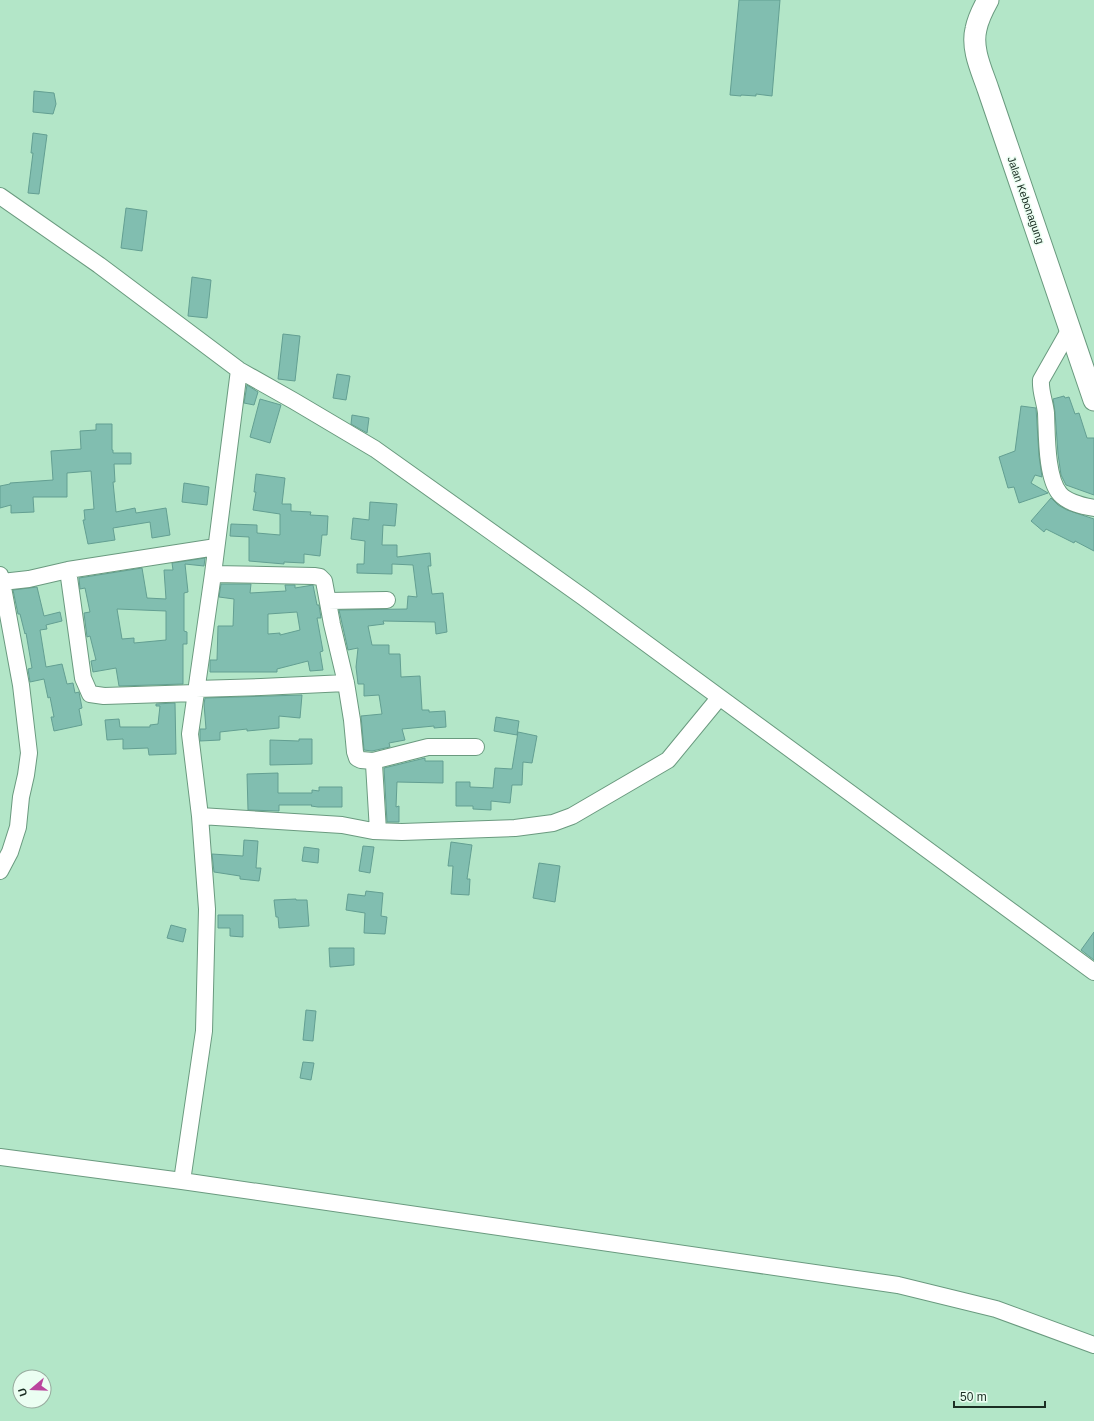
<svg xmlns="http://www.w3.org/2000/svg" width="1094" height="1421" font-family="Helvetica,sans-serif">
<rect width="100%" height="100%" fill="#b3e6c8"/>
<!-- building -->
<path fill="#81beb0" stroke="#639f92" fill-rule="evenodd" d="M739 0H780L772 96 756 94V96L741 95V96L730 95Z
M34 91 54 93 56 104 53 114 33 112Z
M33 133 47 135 39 194 28 193 33 153H31Z
M126 208 147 211 142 251 121 248Z
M192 277 211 280 207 318 188 316Z
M283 334 300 336 295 381 278 379Z
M337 374 350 376 346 400 333 398Z
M247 385 258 392 254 405 244 403Z
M1064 396 1065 398 1069 397 1075 414 1079 413 1087 438H1094V495L1066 485 1061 475 1058 454 1055 412 1053 399Z
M260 399 281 405 270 443 250 437Z
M1021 406 1036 408 1039 456 1042 477 1035 475 1031 483 1048 493 1019 503 1014 487 1008 488 999 457 1015 451Z
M352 415 369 418 367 433 351 424Z
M96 424H112V450H113V453H131V464H114L115 482H113L116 512 135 508 136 513 166 508 170 535 152 538 150 522 113 528 115 540 88 544 83 520H85L84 510 94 509 91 471 67 473V497H33L34 512 11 513V505L0 508V486L10 484V483L53 480 51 451 81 449 80 431 96 430Z
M256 474 285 478 282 504H291V511L311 512 310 515 328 516 327 535H322L320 556 304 554V563L284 562V564L249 561V537L230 536 231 524 257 525V533L280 535V514L253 510 256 492H254Z
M184 483 209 487 207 505 182 502Z
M1051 498 1058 505 1067 510 1094 519V551L1075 541 1074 543 1046 529 1044 532 1031 521Z
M370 502 397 504 395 526 383 525 382 545H397V557L430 553 431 566H428L432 594 443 593 447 632 436 634 435 622 383 621 384 624 368 626 372 645H389V654H400L401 677 420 676 422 710H429V712L445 711 446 727 434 728V726L402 729 405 740 389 743 390 747 372 751 364 750 361 716 382 714 379 695 364 696V684H358L356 667 358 648 348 650 339 610 407 609 408 596 417 597 413 565 392 564V574L357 573V564H364L365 541 351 539 353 518 369 520Z
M205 558 204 566 185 564 188 592 184 593V631L187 632V644H183V684L119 686 116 668 93 672 91 661 96 660 90 636 87 637 84 613 90 612 85 588 80 589 79 578 142 568 147 598 166 599 164 570H173L172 563ZM117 609 166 611V640L134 643V638L122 639Z
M221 584H251L250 593 286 591 285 585H295V588L313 585 317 605H319L321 618H317L323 651 320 652 323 670 310 671 308 661 277 669V672H210V660H217L218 626H233L234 599 219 597ZM297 612 300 630 280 635V633L268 634V614Z
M37 587 44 616 60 612 62 621 46 625 47 629 40 630 46 667 62 664 67 684 73 683 75 693 79 692 82 708 79 709 82 725 54 731 51 717H54L50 697 48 698 44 679 30 682 28 669 32 668 26 633 25 634 20 614H18L13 590Z
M302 695 300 718 279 716V728L247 731V729L220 732V740L200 741V729H206L204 704 205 698Z
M175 703 176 754 149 755 148 748 123 749V739L107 740 105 720 119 719 120 727H150V725L158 724 160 706H156V704Z
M496 717 519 721 517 735 494 731Z
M518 732 537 736 532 763 523 762 522 785H512L510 803 491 801V810L473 809V806H456V782H470V787L493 788 495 768 512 769Z
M299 739H312V764L270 765V740L299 741Z
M425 758V761H443V783L397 782 396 807 399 806V822H387L384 768Z
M278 773V793H312V790L319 791V787H342V807H318L311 806 312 805H279V811L248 810 247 774Z
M244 840 258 841 256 868H261L259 881 240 879V876L214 872 212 854 243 856Z
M451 842 472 845 467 879H470L469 895 451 894 453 866H448Z
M363 846 374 847 370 873 359 871Z
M304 847 319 849 318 863 302 861Z
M539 863 560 866 555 902 533 898Z
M366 891 383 893 381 916 387 917 385 934 364 933 365 913 346 910 348 894 365 896Z
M296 899V900H307L309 926 279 928 278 917H276L274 900Z
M218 915H243V937L230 936V928H218Z
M171 925 186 929 183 942 167 938Z
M1094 932V960L1081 950Z
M329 948H354V965L330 967Z
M306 1010 316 1011 313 1041 303 1040Z
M303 1062 314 1063 311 1080 300 1078Z"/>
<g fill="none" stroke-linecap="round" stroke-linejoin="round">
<!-- minor casing -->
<g stroke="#6a9a7f" stroke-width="18">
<path id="minor" d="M0 196 99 265 239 370 294 401 375 449 583 597 1094 972
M1070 329 1041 380C1040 391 1045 402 1046 413 1047 434 1046 478 1060 494 1068 503 1083 506 1094 508
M68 570 83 678 90 694 104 696 196 693
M213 574 314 576 320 577 324 581 332 624 346 683 352 720 355 752 357 758 361 760 373 761 374 764 378 831
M0 575 2 582 29 579 68 570 216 547
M328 601 387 600
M196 689 261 687 346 683
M373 761 428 747H476
M200 816 342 825 373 831 402 832 515 828 553 823 572 816 668 760 719 698
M0 871 10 852 18 827 21 797 26 775 29 753 21 685 2 582
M0 1157 182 1181 898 1285 996 1309 1094 1345
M182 1181 204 1031 207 909 200 816 190 734 213 574 239 370"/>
</g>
<!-- major casing -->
<g stroke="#6a9a7f" stroke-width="23">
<path id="major" d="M988 0C983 9 978 19 976 29 971 49 982 71 988 89L1094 400"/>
</g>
<!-- minor -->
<use href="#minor" stroke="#fff" stroke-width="16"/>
<!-- major -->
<use href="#major" stroke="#fff" stroke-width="21"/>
</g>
<g text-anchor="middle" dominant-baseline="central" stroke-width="3" stroke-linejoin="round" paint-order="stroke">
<!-- street labels -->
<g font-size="11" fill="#1b2e23" stroke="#ebfef2">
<text transform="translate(1026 200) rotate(71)">Jalan Kebonagung</text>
</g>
</g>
<!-- north arrow -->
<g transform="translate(32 1389) rotate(251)"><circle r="19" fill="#ebfef2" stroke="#98ab9f"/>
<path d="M0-3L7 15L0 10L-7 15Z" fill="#ba459d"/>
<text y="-6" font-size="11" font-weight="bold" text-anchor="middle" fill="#1b2e23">U</text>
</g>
<!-- scale -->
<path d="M954 1401v6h91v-6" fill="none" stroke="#1b2e23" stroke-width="2"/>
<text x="960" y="1401" font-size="12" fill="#1b2e23" stroke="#ebfef2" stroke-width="3" paint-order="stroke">50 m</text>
</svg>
